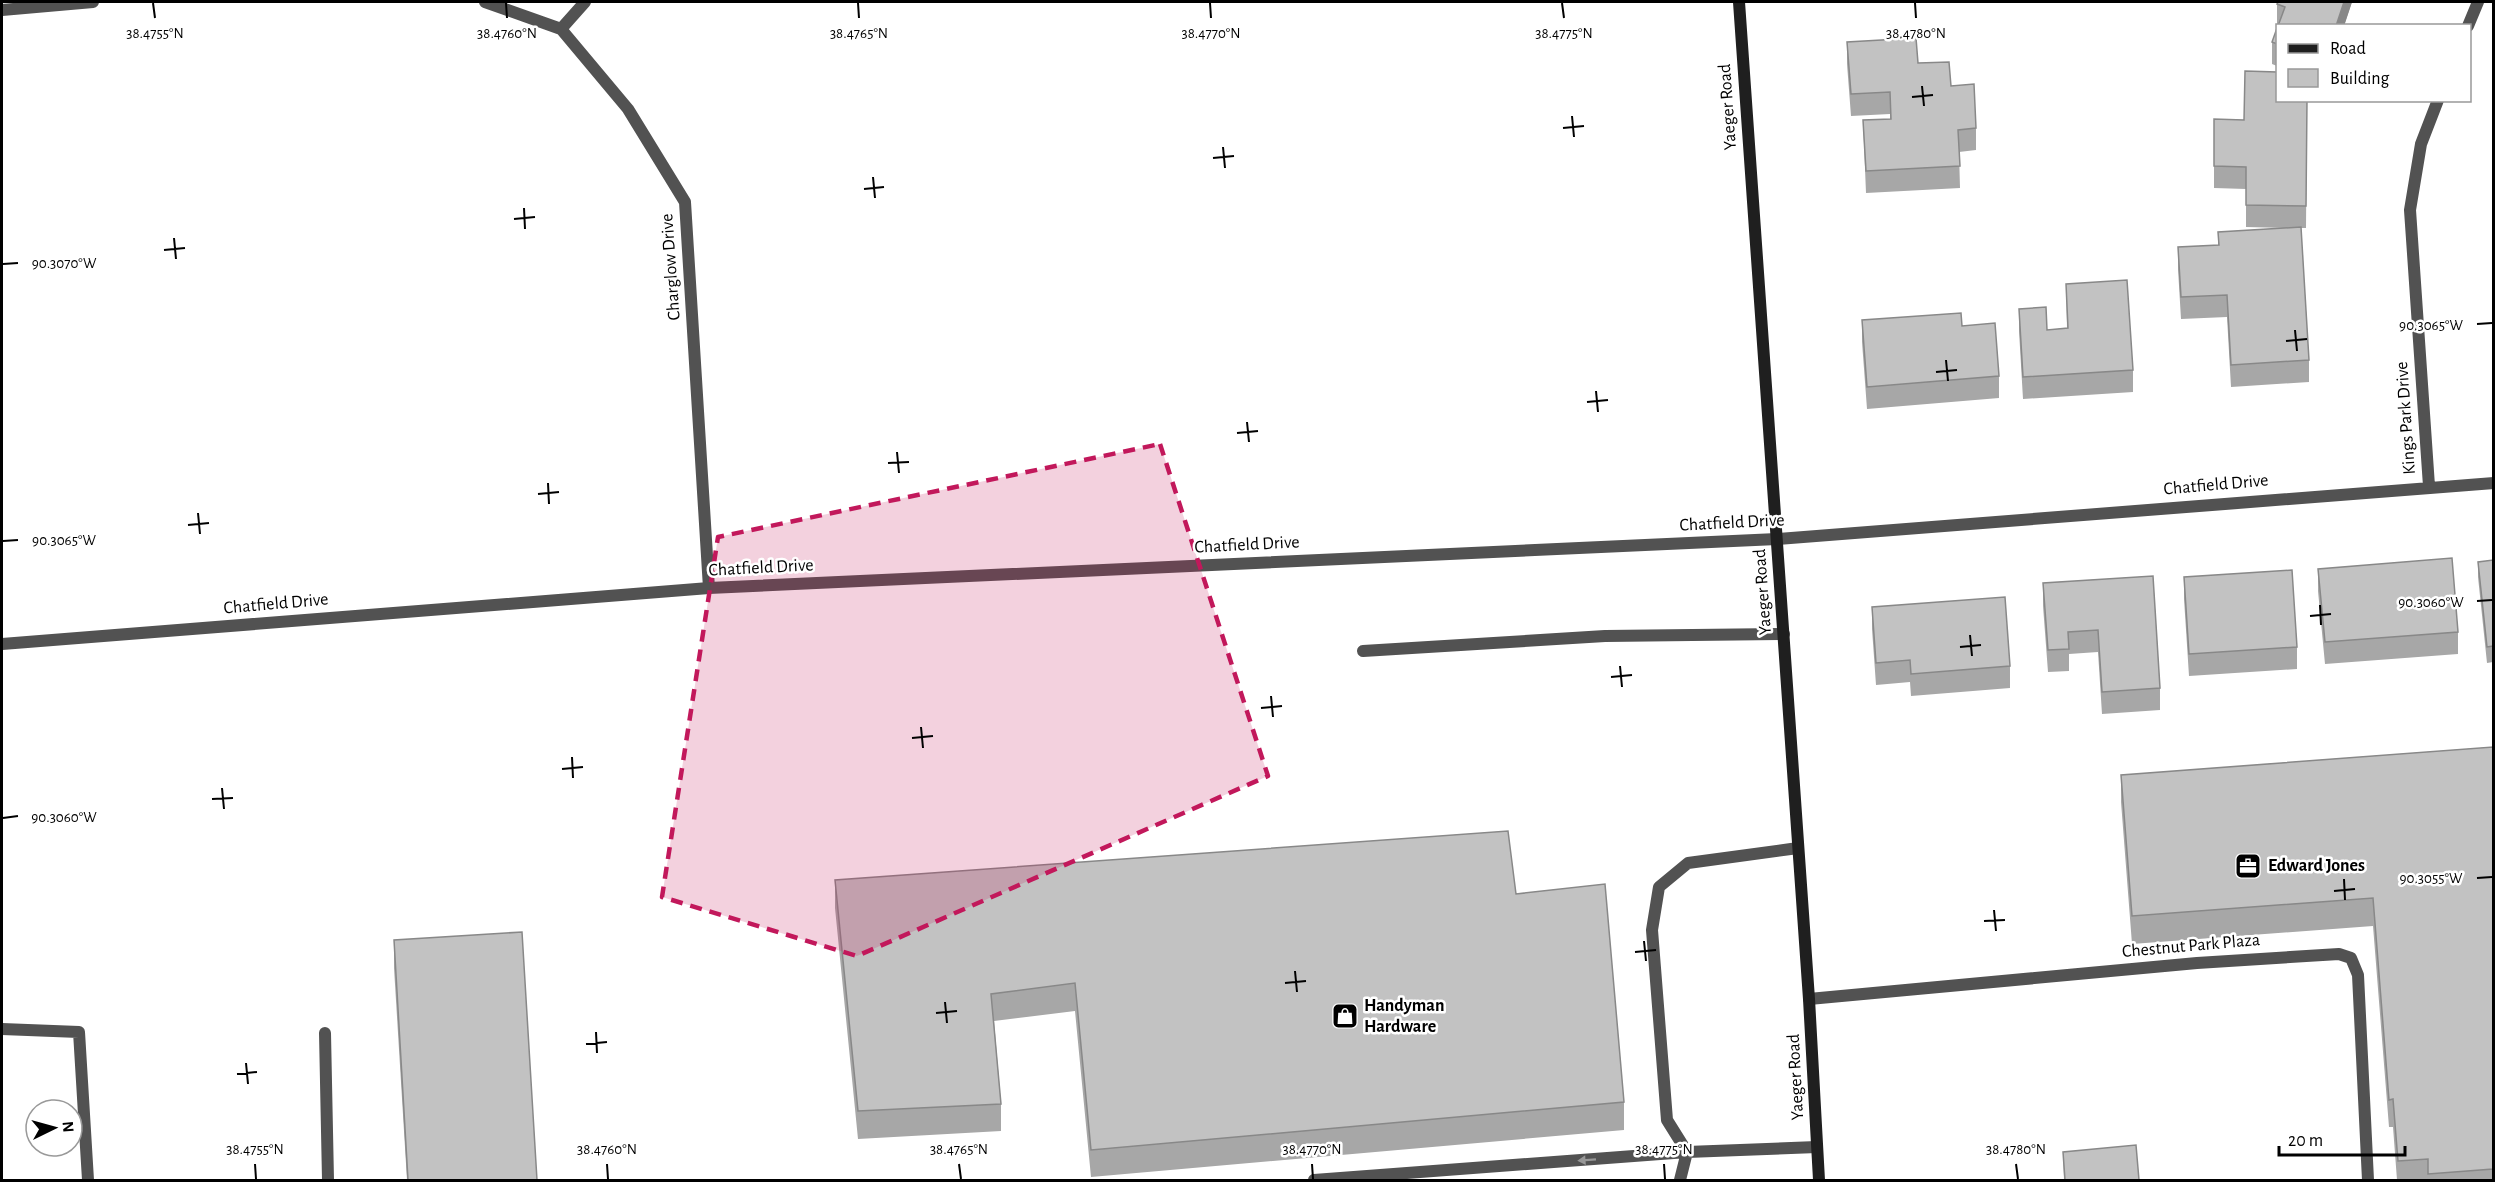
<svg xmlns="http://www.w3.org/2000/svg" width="2495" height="1182" font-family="'Alegreya Sans',sans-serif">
<rect width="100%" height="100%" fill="#fff"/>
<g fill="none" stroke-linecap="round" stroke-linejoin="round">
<!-- lane -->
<path stroke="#525252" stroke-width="12" d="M1363 651 1605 636 1784 634
M1798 848 1688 863 1659 887 1652 930 1667 1120 1687 1152 1817 1147
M1809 999 2197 963 2339 954 2351 958 2358 975 2368 1180
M2 1029 79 1032 88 1180
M325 1033 328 1180
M1314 1180 1687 1152 1680 1180"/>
<!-- street -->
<path stroke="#525252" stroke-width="12" d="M485 2 561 29 628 109 685 202 709 588
M2 10 93 2
M2468 26 2478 2
M561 29 585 2
M2429 486 2410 210 2421 144 2438 100
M2 644 709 588 1777 539 2494 483"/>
<!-- secondary -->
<path stroke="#1f1f1f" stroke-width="12" d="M1739 2 1809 999 1819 1180"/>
</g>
<!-- wall -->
<path fill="#a7a7a7" d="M2278 2H2352L2344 26H2277V27V4Z
M2277 28V66L2272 64V42Z
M1847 42 1918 63 1951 86 1976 128V150L1959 152 1960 188 1866 193 1863 120 1890 119V114L1851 116 1847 64Z
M2307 100 2306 228H2301L2309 360V382L2231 387 2227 317 2181 319 2178 269V247L2218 245V232L2286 228 2246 227V189L2214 188V119L2244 120Z
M2066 284 2133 370V392L2023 399 2019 331V309L2047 330 2067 328Z
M1862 320 1962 326 1999 376V398L1867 409 1862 342Z
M2493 560V662L2487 663 2478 577V562Z
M2318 569 2458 632V654L2325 664 2318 591Z
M2153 576 2160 688V710L2102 714 2098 652 2069 654V671L2048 672 2043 606V583Z
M2184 577 2297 647V669L2189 676 2184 599Z
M1872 607 2010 666V688L1911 696 1910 682 1876 685 1872 629Z
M2493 747V1180H2397L2393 1127H2389L2373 926 2132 944 2121 802V775Z
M835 880 1516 894 1624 1102V1130L1091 1177 1075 1011 994 1021 1001 1104V1131L858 1139 835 908Z
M394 940 537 1180H407L394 968Z
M2063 1152 2139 1180H2064Z"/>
<!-- shaded-wall -->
<path fill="#888" d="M2344 2H2352L2344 26H2336Z"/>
<!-- building -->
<path fill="#c2c2c2" stroke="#888" stroke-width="1.5" d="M2278 2H2344L2336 26H2278L2285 7 2277 4Z
M2277 28V44L2272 42Z
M1916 38 1918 63 1949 62 1951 86 1974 84 1976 128 1958 130 1960 166 1866 171 1863 120 1891 119 1890 92 1851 94 1847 42Z
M2245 71 2277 72V100H2307L2306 206 2246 205V167L2214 166V119L2244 120Z
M2301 227 2309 360 2231 365 2227 295 2181 297 2178 247 2219 245 2218 232Z
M2127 280 2133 370 2023 377 2019 309 2046 307 2047 330 2068 328 2066 284Z
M1961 313 1962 326 1995 323 1999 376 1867 387 1862 320Z
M2452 558 2458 632 2325 642 2318 569Z
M2493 560V646L2487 647 2478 562Z
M2292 570 2297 647 2189 654 2184 577Z
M2153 576 2160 688 2102 692 2098 630 2068 632 2069 649 2048 650 2043 583Z
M2005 597 2010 666 1911 674 1910 660 1876 663 1872 607Z
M2493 747V1169L2428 1174V1159L2398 1161 2393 1099 2389 1100 2373 898 2132 916 2121 775Z
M1508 831 1516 894 1605 884 1624 1102 1091 1150 1075 983 991 994 1001 1104 858 1111 835 880Z
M522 932 537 1180H408L394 940Z
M2136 1145 2139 1180H2065L2063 1152Z"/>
<!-- one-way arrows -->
<defs><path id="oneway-solid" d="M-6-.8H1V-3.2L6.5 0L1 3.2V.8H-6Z" transform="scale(1.5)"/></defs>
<use fill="#979797" href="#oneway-solid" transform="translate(1587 1160) rotate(176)"/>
<!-- marked area -->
<path fill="#c2185b" fill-opacity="0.2" stroke="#c2185b" stroke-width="4.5" stroke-dasharray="12 8" stroke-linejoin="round" d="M1160 444 1268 776 857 956 662 897 718 537Z"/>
<!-- ticks -->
<path fill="none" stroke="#000" stroke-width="2" d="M153 3 155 18M506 3 507 18M858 3 859 18M1210 3 1211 18M1562 3 1564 18M1915 3 1916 18M1922 86 1924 106M1912 97 1933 95M1572 116 1574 137M1563 128 1584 126M1223 147 1225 168M1213 158 1234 156M873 177 875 198M864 189 884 187M524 208 525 229M514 219 535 217M174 238 176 259M164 250 185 248M3 264 18 263M2477 324 2492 323M2295 330 2297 351M2286 341 2307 339M1946 360 1948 381M1936 372 1957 370M1596 391 1598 412M1587 402 1608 400M1247 422 1249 442M1237 433 1258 431M897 452 899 473M888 463 909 462M548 483 549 504M538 494 559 492M198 513 200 534M188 525 209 523M3 541 18 540M2477 601 2492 600M2320 605 2321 625M2310 616 2331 614M1970 635 1972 656M1960 647 1981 645M1620 666 1622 687M1611 677 1632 675M1271 696 1273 717M1261 708 1282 706M921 727 923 748M912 738 933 736M572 757 573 778M562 769 583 767M222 788 224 809M212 799 233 798M3 818 18 816M2477 878 2492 877M2344 879 2345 900M2334 891 2355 889M1994 910 1996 931M1984 921 2005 920M1644 941 1646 961M1635 952 1656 950M1295 971 1297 992M1285 983 1306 981M945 1002 947 1023M936 1013 957 1011M596 1032 597 1053M586 1044 607 1042M246 1063 248 1084M237 1074 257 1072M255 1164 256 1179M607 1164 608 1179M959 1164 961 1179M1312 1164 1313 1179M1664 1164 1665 1179M2016 1164 2018 1179"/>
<!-- icons -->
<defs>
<g id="office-square" transform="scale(1.35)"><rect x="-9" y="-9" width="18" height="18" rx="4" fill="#000" stroke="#fff"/><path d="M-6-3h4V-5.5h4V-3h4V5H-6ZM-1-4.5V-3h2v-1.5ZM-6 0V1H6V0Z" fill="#fff"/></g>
<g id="shop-square" transform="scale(1.35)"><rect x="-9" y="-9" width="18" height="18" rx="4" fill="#000" stroke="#fff"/><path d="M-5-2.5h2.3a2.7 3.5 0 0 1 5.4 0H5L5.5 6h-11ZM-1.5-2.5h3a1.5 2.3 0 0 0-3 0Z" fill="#fff"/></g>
</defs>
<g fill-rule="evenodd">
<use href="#office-square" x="2248" y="866"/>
<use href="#shop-square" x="1345" y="1016"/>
</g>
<g text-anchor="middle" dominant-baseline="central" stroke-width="5" stroke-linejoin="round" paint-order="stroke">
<!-- street labels -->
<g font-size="18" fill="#000" stroke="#fff">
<text transform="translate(1728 107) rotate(-94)">Yaeger Road</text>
<text transform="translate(671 267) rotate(-94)">Charglow Drive</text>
<text transform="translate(2406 418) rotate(-94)">Kings Park Drive</text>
<text transform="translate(2216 485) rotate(-5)">Chatfield Drive</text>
<text transform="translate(1732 523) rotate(-3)">Chatfield Drive</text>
<text transform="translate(1247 545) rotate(-3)">Chatfield Drive</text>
<text transform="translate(761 568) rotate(-3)">Chatfield Drive</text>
<text transform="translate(1763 592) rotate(-94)">Yaeger Road</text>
<text transform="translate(276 604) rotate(-5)">Chatfield Drive</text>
<text transform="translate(2191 946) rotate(-5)">Chestnut Park Plaza</text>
<text transform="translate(1796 1077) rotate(-93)">Yaeger Road</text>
</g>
<!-- poi labels -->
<g font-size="18" font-weight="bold" fill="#000" stroke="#fff" text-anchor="start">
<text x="2268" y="866">Edward Jones</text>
<text x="1364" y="1006">Handyman<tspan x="1364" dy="21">Hardware</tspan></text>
</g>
</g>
<g font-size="15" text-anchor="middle" fill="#000" stroke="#fff" stroke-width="5" stroke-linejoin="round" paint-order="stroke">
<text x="155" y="38">38.4755°N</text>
<text x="507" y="38">38.4760°N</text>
<text x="859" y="38">38.4765°N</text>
<text x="1211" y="38">38.4770°N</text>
<text x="1564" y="38">38.4775°N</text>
<text x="1916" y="38">38.4780°N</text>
<text x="64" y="268">90.3070°W</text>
<text x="2431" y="330">90.3065°W</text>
<text x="64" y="545">90.3065°W</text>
<text x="2431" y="607">90.3060°W</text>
<text x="64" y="822">90.3060°W</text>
<text x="2431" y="883">90.3055°W</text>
<text x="255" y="1154">38.4755°N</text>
<text x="607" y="1154">38.4760°N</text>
<text x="959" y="1154">38.4765°N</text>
<text x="1312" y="1154">38.4770°N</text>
<text x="1664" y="1154">38.4775°N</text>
<text x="2016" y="1154">38.4780°N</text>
</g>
<!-- border -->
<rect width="2495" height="1182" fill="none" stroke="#000000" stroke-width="6"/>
<!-- legend -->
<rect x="2276" y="24" width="195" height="78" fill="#ffffff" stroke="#999999" stroke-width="1.5"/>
<rect x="2288" y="44" width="30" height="9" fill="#1f1f1f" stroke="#999999" stroke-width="1.5"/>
<text x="2330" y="54" font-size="18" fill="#000000">Road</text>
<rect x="2288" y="69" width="30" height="18" fill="#c2c2c2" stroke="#999999" stroke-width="1.5"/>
<text x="2330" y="84" font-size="18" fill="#000000">Building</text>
<!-- north arrow -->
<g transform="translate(54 1128) rotate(85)"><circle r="28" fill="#ffffff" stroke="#999999" stroke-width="1.5"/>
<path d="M0-4.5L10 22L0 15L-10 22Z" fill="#000000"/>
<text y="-9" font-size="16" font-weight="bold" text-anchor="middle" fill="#000000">N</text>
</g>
<!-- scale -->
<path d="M2279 1146v9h126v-9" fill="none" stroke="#000000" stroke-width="3"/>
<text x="2288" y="1146" font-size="18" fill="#000000" stroke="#ffffff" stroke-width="4.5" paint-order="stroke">20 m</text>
</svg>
